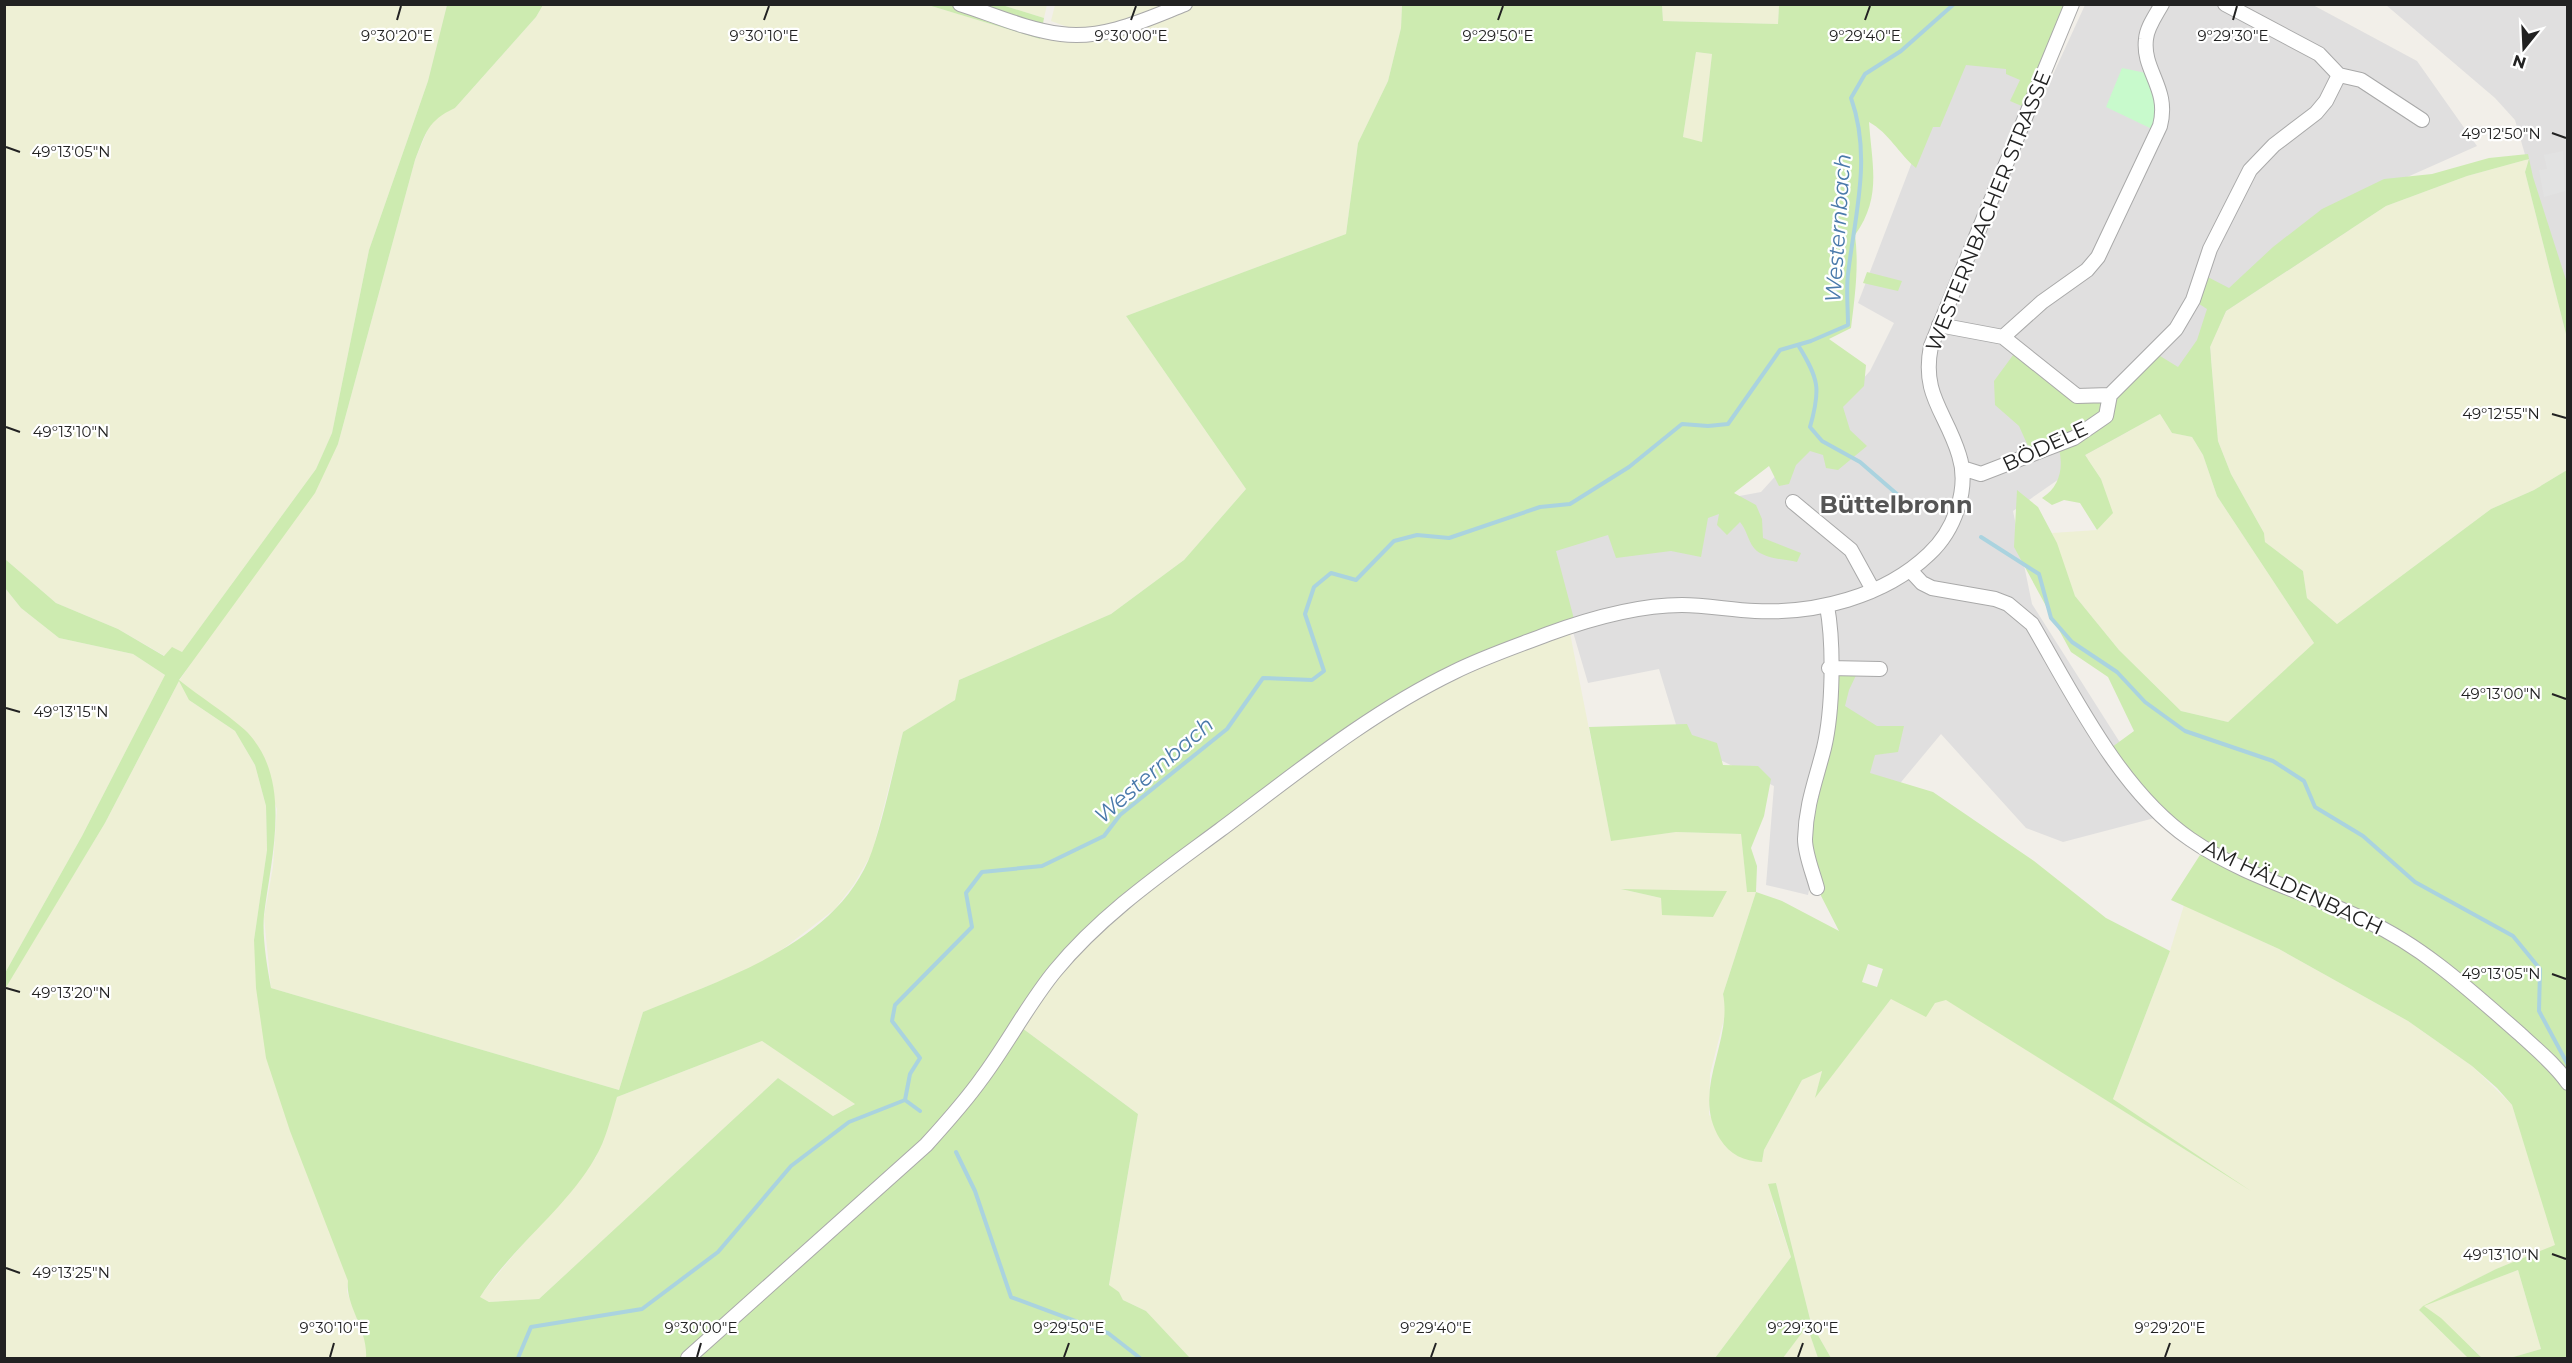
<svg xmlns="http://www.w3.org/2000/svg" width="2572" height="1363" font-family="Montserrat,sans-serif">
<rect width="100%" height="100%" fill="#f2efe9"/>
<!-- residential -->
<path fill="#e0dfdf" d="M2085 5H2313L2417 61 2477 146 2405 178 2153 414 2013 511 2032 604 2166 815 2063 842 2026 828 1941 734 1897 787 1831 789 1808 895 1766 885 1774 786 1681 741 1659 669 1588 683 1548 547 1691 505 1761 492 1870 371 1894 323 1858 303 1958 42 2051 79Z
M2386 5H2567V300L2515 120 2495 98Z"/>
<!-- farmland -->
<path fill="#eef0d5" fill-rule="evenodd" d="M4 5H447L428 81 369 250 332 433 316 469 182 652 165 656 118 629 56 603 5 559Z
M543 5H928L1040 39 1042 29 1095 34 1185 5H1402L1401 28 1388 81 1358 143 1346 234 1126 316 1246 489 1184 560 1111 614 959 680 955 700 903 732 872 853 854 884 835 909 771 958 738 974 643 1012 619 1090 271 988 264 917 273 867 277 809 246 731 189 700 235 731 255 765 266 806 267 850 254 940 348 1281 347 1292 367 1345 366 1358H5L4 989 105 823 179 681 338 444 415 160 428 129 437 116 455 108 536 17Z
M1002 5H1047L1044 18Z
M1055 5H1170L1125 21 1076 30 1051 21Z
M1662 5H1779L1778 24 1663 21Z
M1696 52 1712 54 1702 143 1683 137Z
M2529 159 2525 172 2567 338V470L2534 490 2491 509 2337 624 2307 598 2303 571 2265 542 2264 533 2231 474 2218 441 2210 346 2226 311 2386 206 2467 176Z
M2160 414 2172 433 2192 437 2203 455 2217 496 2314 643 2228 722 2181 711 2119 650 2075 596 2052 533 2097 530 2112 513 2101 479 2085 455Z
M5 588 21 608 59 638 133 654 165 675 82 836 5 973Z
M1569 628 1611 840 1676 832 1741 834 1747 891 1756 892 1723 994 1726 1011 1710 1074 1709 1115 1762 1161 1764 1150 1802 1080 1822 1070 1816 1096 1891 999 1935 1002 1946 999 2230 1178 2113 1099 2170 951 2184 905 2279 949 2408 1021 2472 1066 2512 1105 2556 1245 2496 1269 2431 1303 2518 1270 2541 1349 2510 1358H2482L2474 1349 2419 1310 2468 1358H1831L1811 1323 1776 1183 1773 1204 1791 1257 1715 1358H1190L1146 1311 1123 1300 1119 1292 1109 1286 1138 1114 1018 1025 1086 937 1398 703ZM1625 890 1726 891H1727L1663 915 1661 898Z
M762 1041 856 1103 833 1116 778 1078 539 1299 489 1302 479 1297 516 1252 574 1187 596 1157 617 1097Z
M1807 1325 1818 1358H1783Z"/>
<!-- grass -->
<path fill="#cdebb0" fill-rule="evenodd" d="M447 5H543L536 17 455 108C427 121 426 133 415 160L338 444 315 493 179 680C200 697 225 712 245 730 294 778 271 857 264 915 262 937 267 966 271 988L619 1090 643 1012C724 978 839 944 872 851 885 813 893 771 903 732L955 700 959 680 1111 614 1184 560 1246 489 1126 316 1346 234 1358 143 1388 81 1401 28 1402 5H1662L1663 21 1778 24 1779 5H2066L2024 107 2010 101 2020 80 2006 74V69L1966 65 1940 127H1933L1916 168C1899 154 1889 133 1869 122 1872 166 1882 197 1855 235 1859 266 1855 296 1851 328L1829 339 1866 365 1864 386 1843 407 1850 430 1867 446 1838 470 1826 468 1823 455 1810 451 1796 465 1789 484 1779 486 1769 466 1734 493 1756 505 1762 519 1763 538 1801 553 1797 562C1784 559 1763 559 1754 548 1748 541 1747 530 1740 522L1727 535 1717 525 1719 514 1708 518 1701 557 1671 551 1616 558 1608 535 1556 551 1574 619 1399 703 1086 937 1018 1025 1138 1114 1109 1285 1119 1292 1123 1300 1146 1311 1190 1358H366C368 1329 345 1306 348 1281L290 1131 266 1058 256 988 254 940 267 850 266 806 255 765 235 731 189 700 179 681 105 823 5 989V973L82 836 165 675 133 654 59 638 21 608 5 588V559L56 603 118 629 164 656 172 647 182 652 316 469 332 433 369 250 428 81ZM1696 52 1712 54 1702 142 1683 137ZM762 1041 855 1104 833 1116 778 1078 539 1299 489 1302 480 1297C512 1247 565 1210 595 1158 606 1140 611 1117 617 1097Z
M928 5H1002L1044 18 1040 39Z
M2528 154 2533 177 2567 283V338L2525 172 2529 159 2467 176 2386 206 2226 311 2210 347 2218 441 2231 474 2264 533 2265 542 2303 571 2307 598 2337 624 2491 509 2534 490 2567 470V1358H2510L2541 1349 2518 1270 2424 1306 2441 1318 2482 1358H2468L2419 1310 2423 1306 2496 1269 2555 1245 2512 1105 2497 1088 2472 1066 2408 1021 2279 949 2171 900 2200 855 2226 860 2190 839 2108 750 2134 731 2108 677 2071 652 2014 547 2017 490 2038 507 2057 543 2075 596 2119 650 2181 711 2228 722 2314 643 2217 496 2203 455 2192 437 2172 433 2160 414 2085 455 2101 479 2113 513 2097 530 2080 503 2064 500 2052 505 2042 498C2061 486 2064 466 2058 445L2032 455 2019 426 1995 405 1994 381 2019 347 2063 387 2110 395 2152 351 2178 367 2197 340 2207 309 2193 300 2202 274 2229 288 2273 247 2322 209 2384 179 2432 174 2489 158Z
M1867 272 1902 281 1898 291 1863 283Z
M1829 668 1859 669 1849 690 1845 706 1877 726H1904L1898 752 1875 755 1870 773 1933 792 2034 861 2106 918 2170 951 2113 1099 2251 1191 1946 1000 1935 1003 1926 1017 1891 999 1815 1098 1822 1071 1802 1080 1764 1150 1762 1162C1744 1161 1730 1155 1720 1139 1690 1091 1733 1043 1723 994L1756 892H1747L1741 834 1676 832 1611 841 1589 727 1687 724 1692 735 1717 743 1723 765 1758 766 1771 779 1764 816 1751 848 1757 866 1756 892 1782 901 1839 931 1817 888 1805 841 1824 748ZM1868 964 1883 969 1877 987 1862 982Z
M1621 889 1727 891 1713 917 1662 915 1661 898Z
M1776 1183 1811 1323 1831 1358H1818L1807 1326 1783 1358H1715L1791 1257 1768 1184Z"/>
<!-- park -->
<path fill="#c8facc" d="M2122 68 2146 73C2155 94 2159 106 2152 129L2106 107Z"/>
<!-- parking -->
<path fill="#e2e2e2" d="M2563 151 2565 191 2544 197 2539 170 2547 169 2544 155Z"/>
<g fill="none" stroke-linecap="round" stroke-linejoin="round">
<!-- stream -->
<path stroke="#aad3df" stroke-width="4" d="M1798 345C1819 379 1821 389 1810 427L1822 441 1860 462 1913 508
M1981 537 2039 574 2051 618 2072 642 2117 672 2145 702 2185 731 2273 761 2304 781 2315 807 2363 836 2415 882 2513 936 2540 969 2539 1011 2568 1065
M905 1100 920 1111
M956 1152 975 1191 1011 1297 1108 1333 1140 1358
M518 1358 531 1327 642 1309 718 1252 791 1166 849 1122 905 1100 910 1074 920 1058 892 1021 895 1005 972 927 966 893 982 872 1042 866 1104 836 1120 815 1227 729 1263 678 1312 680 1324 671 1305 614 1314 587 1331 573 1356 580 1394 541 1417 535 1449 538 1540 507 1570 504 1629 467 1682 424 1708 426 1728 424 1780 350 1811 341 1848 325C1848 308 1846 291 1848 274 1855 214 1872 157 1851 98L1865 74 1901 51 1954 4"/>
<!-- minor casing -->
<g stroke="#a9a9a9" stroke-width="16">
<path id="minor" d="M960 4C992 14 1027 30 1061 34 1104 40 1147 19 1185 4
M2225 4 2319 54 2339 75 2361 80 2422 120
M1939 325 2003 337 2077 396 2110 395 2176 329 2193 300 2210 249 2250 170 2274 145 2316 113 2326 101 2339 75
M2003 337 2042 302 2087 270 2098 257 2160 126C2170 88 2142 71 2146 39 2147 27 2156 15 2162 4
M1962 468 1981 474 2074 438 2106 416 2110 395
M1793 502 1851 550 1873 590
M1910 570 1922 583 1932 588 1995 599 2008 604 2032 624C2074 696 2120 791 2190 839 2243 876 2309 893 2367 921 2424 947 2473 993 2520 1034 2536 1049 2555 1064 2568 1083
M1829 668 1880 669
M1817 888C1813 873 1805 854 1805 839 1806 804 1816 780 1824 748 1833 710 1834 644 1827 606
M688 1358 926 1145C946 1123 965 1102 982 1078 1008 1043 1028 1004 1055 971 1102 914 1162 873 1220 830 1295 774 1369 713 1454 672 1484 657 1517 646 1548 634 1589 619 1639 605 1682 605 1706 605 1731 610 1755 611 1815 614 1884 597 1929 554 1954 531 1970 489 1959 455 1946 412 1921 395 1931 346L2072 4"/>
</g>
<!-- minor -->
<use href="#minor" stroke="#fff" stroke-width="14"/>
</g>
<!-- ticks -->
<path fill="none" stroke="#222" stroke-width="2" d="M397 20 401 6M764 20 769 6M1131 20 1136 6M1498 20 1503 6M1865 20 1870 6M2233 20 2237 6M2552 133 2566 138M6 147 20 152M2552 414 2566 418M6 427 20 432M2552 694 2566 699M6 708 20 712M2552 974 2566 979M6 988 20 992M2552 1254 2566 1259M6 1268 20 1273M330 1357 334 1343M697 1357 701 1343M1064 1357 1069 1343M1431 1357 1436 1343M1798 1357 1803 1343M2165 1357 2170 1343"/>
<g text-anchor="middle" dominant-baseline="central" stroke-width="4.5" stroke-linejoin="round" paint-order="stroke">
<!-- street labels -->
<g font-size="21" fill="#222" stroke="#fff">
<text transform="translate(1988 211) rotate(-68)">WESTERNBACHER STRASSE</text>
<text transform="translate(2045 446) rotate(-25)">BÖDELE</text>
<text transform="translate(2293 887) rotate(25)">AM HÄLDENBACH</text>
</g>
<!-- water labels -->
<g font-size="22" font-style="italic" fill="#4a7aab" stroke="#fff">
<text transform="translate(1838 228) rotate(-86)">Westernbach</text>
<text transform="translate(1154 770) rotate(-41)">Westernbach</text>
</g>
<!-- quarter labels -->
<g font-size="24" font-weight="bold" fill="#555" stroke="#fff">
<text x="1896" y="504">Büttelbronn</text>
</g>
</g>
<g font-size="15" text-anchor="middle" fill="#222" stroke="#fff" stroke-width="4.5" stroke-linejoin="round" paint-order="stroke">
<text x="397" y="41">9°30'20"E</text>
<text x="764" y="41">9°30'10"E</text>
<text x="1131" y="41">9°30'00"E</text>
<text x="1498" y="41">9°29'50"E</text>
<text x="1865" y="41">9°29'40"E</text>
<text x="2233" y="41">9°29'30"E</text>
<text x="2501" y="139">49°12'50"N</text>
<text x="71" y="157">49°13'05"N</text>
<text x="2501" y="419">49°12'55"N</text>
<text x="71" y="437">49°13'10"N</text>
<text x="2501" y="699">49°13'00"N</text>
<text x="71" y="717">49°13'15"N</text>
<text x="2501" y="979">49°13'05"N</text>
<text x="71" y="998">49°13'20"N</text>
<text x="2501" y="1260">49°13'10"N</text>
<text x="71" y="1278">49°13'25"N</text>
<text x="2170" y="1333">9°29'20"E</text>
<text x="334" y="1333">9°30'10"E</text>
<text x="701" y="1333">9°30'00"E</text>
<text x="1069" y="1333">9°29'50"E</text>
<text x="1436" y="1333">9°29'40"E</text>
<text x="1803" y="1333">9°29'30"E</text>
</g>
<!-- border -->
<rect width="2572" height="1363" fill="none" stroke="#222222" stroke-width="12"/>
<!-- north arrow -->
<g transform="translate(2524 48) rotate(198)" stroke="#ffffff" stroke-width="4.5" paint-order="stroke">
<path d="M0-4.5L10 22L0 15L-10 22Z" fill="#222222"/>
<text y="-9" font-size="16" font-weight="bold" text-anchor="middle" fill="#222222">N</text>
</g>
</svg>
